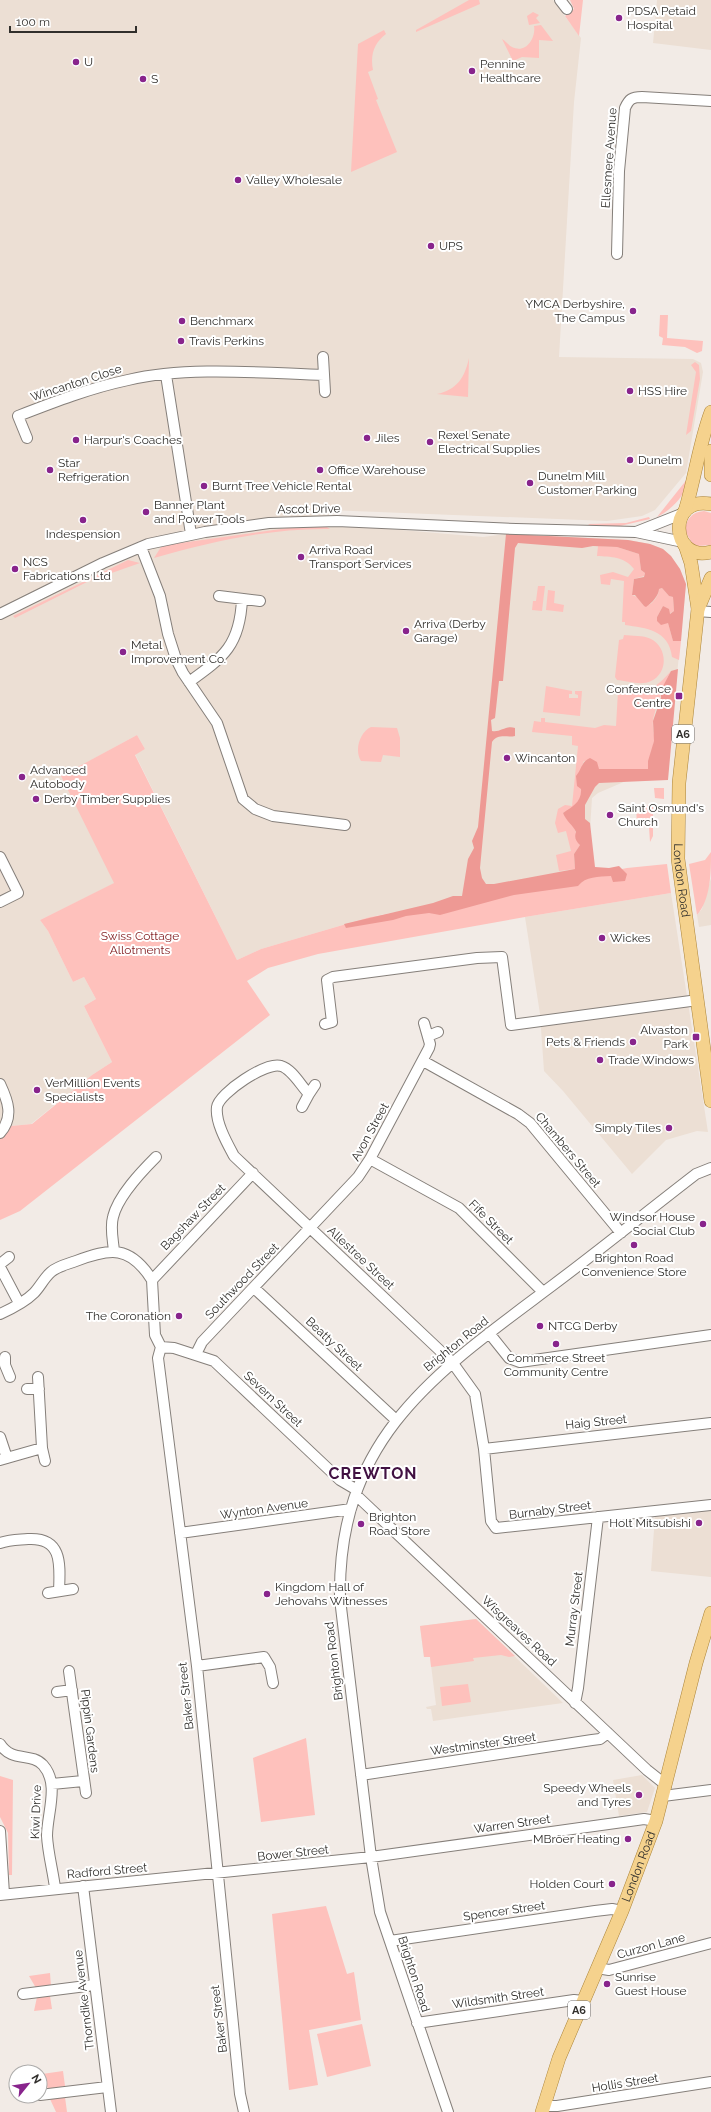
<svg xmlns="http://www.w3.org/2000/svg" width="711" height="2112" font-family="Raleway,sans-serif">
<rect width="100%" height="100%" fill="#f2ebe6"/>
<!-- built -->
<path fill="#ecdfd4" d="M0 0H553L581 38 574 102 559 357 693 359 701 363 703 372 686 473 655 510 642 516 607 521 328 510 331 524 483 537 506 534 628 540 650 544 663 549 671 556 680 569 686 584 675 695 626 781 598 793 592 798 587 876 370 917 261 949 237 960 135 754 145 749 137 735 62 776 115 883 40 920 48 931 73 982 84 977 96 999 84 1006 112 1062 92 1075 31 1124 11 1126 0 1139Z
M657 0H711V50L653 43Z
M711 878V925L699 927 697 915 702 909Z
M671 893 708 1132 697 1131 666 1140 632 1174 563 1091 544 1071 540 1014 525 917Z
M711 1508V1577L651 1571 655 1516Z
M476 1619 563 1703 433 1721 431 1709H427L426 1707 436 1705 430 1657H424L420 1626Z
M642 1775 655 1788 647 1812 619 1816 613 1780Z"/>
<!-- green -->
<path fill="#fec1bc" d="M469 0H479L480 4 416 32V30Z
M570 0H583L579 36 565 16 574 9Z
M533 12 539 15 536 18 540 23 529 25 527 16Z
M541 25 553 41 539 40V58L522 57 513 61 502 39C506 41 508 45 512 47 526 54 536 38 534 26Z
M384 30 386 34C374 43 370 55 373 70L368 72 378 99 376 100 397 152 351 172 358 44Z
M660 315H668L667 338 703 341 702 351 697 353 685 347 662 345 663 338 659 336Z
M469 358 468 397 437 394C457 390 465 377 469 358Z
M695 362 699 365 700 379 691 431 686 435 696 372 691 365Z
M688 478C688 494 670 511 657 517Z
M704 511 711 513V545L698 546 692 543 685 531C686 519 692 512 704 511Z
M649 517 650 519 620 526H591L588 524 626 523Z
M295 527H327L330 529C270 528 211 542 154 558L161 547 173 544Z
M598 546 617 547 639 554 641 570 645 573 644 576 634 579 632 595 637 597 644 606C651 607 659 596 659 589L662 588 669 596 673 597 674 611 669 614 663 606 657 617 668 623 673 641H681L679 660 672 657C669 630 646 628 625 625V622H622L624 581 611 579 610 585 601 584 600 575 613 572 628 577 634 569C624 556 611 557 597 556Z
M128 560 140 563 89 581 15 618 13 616Z
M538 586H545L542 611 532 610 533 601H536Z
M548 590 555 591 554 603 564 605 563 612 546 610Z
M624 635C632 636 643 635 651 639 668 648 668 673 651 681 642 686 627 681 617 680L615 677 619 640 623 639Z
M671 671C666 679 654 712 653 721 652 728 655 735 654 742 652 752 648 760 648 769H599L584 761C577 774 587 792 577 805 574 808 566 811 563 813L574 827 580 845 574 854 575 869 559 871 556 855 571 851 566 831 558 833 555 823 558 809 565 805 572 806 578 746 572 745V736L532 732 534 721 541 722V718H545V722L595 728 604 725 616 726 618 691C645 692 653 692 671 671Z
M546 686 572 691V694H569V698H578V695L575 694V691H582L580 716 543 712Z
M371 727 397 728 400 738V757L383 755 381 762 361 761C354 750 360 732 371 727Z
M137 735 145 749 135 755 237 960 261 949 370 917 427 908 627 868 667 864 671 893 525 917 318 954 268 968 247 981 270 1015 20 1211 0 1220V1139L11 1126 32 1124 92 1075 112 1062 84 1006 96 999 84 977 73 982 48 931 40 920 114 883 61 776Z
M654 788H664V799L655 798Z
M636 805H653V836L650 842 649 827H637Z
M711 852C711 872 711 899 697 915L689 864 705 860Z
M476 1619 515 1656 509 1657 501 1655 473 1658 474 1661 431 1667 430 1657H424L420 1626Z
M468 1684 471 1702 442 1706 440 1687Z
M306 1738 315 1815 261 1822 253 1758Z
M0 1776 13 1780 12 1875H9L8 1833 0 1817Z
M326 1906 347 1974 354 1972 361 2020 309 2030 318 2085 289 2090 272 1914Z
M50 1973 51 1986 36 1988 29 1976Z
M50 1996 52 2009 34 2011 37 1997Z
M362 2024 371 2066 327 2077 317 2034Z
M63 2071 65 2086 48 2089 42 2074Z
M65 2097 67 2112H56L50 2099Z"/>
<!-- forest -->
<path fill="#ee9994" d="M506 534 628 540 650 544 663 549 671 556 680 569 686 584 681 641H673L668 623 661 625 657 621V617L663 606 669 609 670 614 674 611 673 597 669 596 662 588 659 589C659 595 652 603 646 607L644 606 635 595H632L634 579 644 577 645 573 641 570 639 554 617 547 593 546 582 548 518 543 515 548 503 681H499L495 718 491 720 492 731C500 733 506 725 515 728V736C507 738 498 733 492 742L480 868 482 878 486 884H494L575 869 574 854 580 845C576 841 574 838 576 832 573 825 566 821 563 813 572 807 582 802 581 789L577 786 576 776C582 769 581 762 590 758L597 762 599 769H648V761L654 741 653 721 661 698V690L671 671 678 669 668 780 599 783 595 787 585 805V819L590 823 595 867 609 868 619 866 627 874 625 881 613 882 611 876C598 877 586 876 578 886L514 895 440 915 429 913 406 916 393 920 346 928 344 924 433 903 453 896H462L468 859 474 848 472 841 478 827Z"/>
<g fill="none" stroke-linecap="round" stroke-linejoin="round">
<!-- minor casing -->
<g stroke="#857f7a" stroke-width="12">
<path id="minor" d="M560 0 567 9
M617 254 619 171 625 108C629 99 632 97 642 97L711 101
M323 357 325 392
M166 375 191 534
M27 438 18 416C54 402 90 388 128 380 188 366 262 373 324 375
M636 532 684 513
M141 547 160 596 168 634 176 659 183 673 217 723 243 799 255 809 273 816 345 825
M219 596 260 601
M697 611 711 612
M0 614 103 563 148 544 205 532 269 523 337 521 516 529 636 532 683 542
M189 682C224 657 240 645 242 599
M0 857 18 893 0 902
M325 1024 332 1022 327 980 333 977 477 958 502 957 511 1025 698 1000
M428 1036 438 1032
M423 1061 518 1114 530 1123 621 1233
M0 1084C8 1101 14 1117 0 1133
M309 1094 315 1085
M302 1107 309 1094C301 1086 292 1069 281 1066 267 1061 219 1093 217 1107 215 1122 227 1143 234 1156L452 1362 475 1394 484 1449 491 1521 496 1528 711 1505
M370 1159 459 1208 543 1292
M114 1251C113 1240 110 1228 113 1217 118 1196 141 1172 156 1157
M0 1264 9 1257
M0 1267 19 1303
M152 1280 155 1335 161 1347 158 1358 197 1666 240 2094 244 2112
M152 1280 253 1173
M254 1288 396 1420
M0 1314C11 1309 25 1302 34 1293 40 1287 44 1278 51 1272 58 1266 68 1264 76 1261 110 1248 130 1245 152 1280
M489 1333 509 1358 520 1362 711 1335
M161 1347 174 1348 214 1361 340 1480 357 1490
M196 1354 202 1342 358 1177 370 1159 429 1048 430 1044 424 1023
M5 1357V1365L10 1377
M27 1389H39
M0 1437 7 1458
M42 1448 45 1461
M484 1449 711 1423
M0 1460 42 1448 38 1377
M356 1495 647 1770 666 1785
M180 1533 351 1509
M0 1543C9 1540 18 1540 28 1539 63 1537 60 1565 59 1591
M48 1593 73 1589
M197 1666 264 1657 270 1667 273 1683
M69 1671 86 1793
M57 1692 72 1690
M575 1703 578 1688 598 1517
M0 1744C12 1763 31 1752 43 1765 60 1784 47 1813 47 1836 48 1854 53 1871 55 1888
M361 1775 592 1740 600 1739 608 1733
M52 1784 83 1781
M663 1796 711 1790
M0 1831 4 1894
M83 1886 111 2112
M0 1895 371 1857 630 1821 644 1819 656 1821
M390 1941 595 1911 612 1909 622 1911
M597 1968 609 1970 711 1943
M23 1994 94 1985
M417 2023 574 2000 583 2001
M40 2095 107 2087
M31 2096H33
M544 2106H557L711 2082
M448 2112 380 1912 371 1857 340 1599C337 1437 437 1372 553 1285 601 1249 648 1211 696 1174L711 1168"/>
</g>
<!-- major casing -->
<g stroke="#ac853a" stroke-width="14">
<g id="major">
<path d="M711 451V475"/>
<path d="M711 504C667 495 670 563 711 552"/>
<path d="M685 511C695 478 699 444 711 412"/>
<path id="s1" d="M685 545 691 563 698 609 679 783 678 859 711 1101"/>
<path d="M698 609 711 578"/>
<path id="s2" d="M542 2112 559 2058 622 1911 656 1821 696 1663 711 1613"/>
</g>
</g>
<!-- minor -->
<use href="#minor" stroke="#fff" stroke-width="10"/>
<!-- major -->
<use href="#major" stroke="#f5d28d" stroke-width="13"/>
</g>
<!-- markers -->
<g fill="#88248c" stroke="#fff" stroke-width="1.5">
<circle cx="619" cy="18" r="4"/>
<circle cx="76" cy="62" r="4"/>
<circle cx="472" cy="71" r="4"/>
<circle cx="143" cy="79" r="4"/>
<circle cx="238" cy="180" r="4"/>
<circle cx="431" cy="246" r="4"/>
<circle cx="633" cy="311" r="4"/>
<circle cx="182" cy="321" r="4"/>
<circle cx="181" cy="341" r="4"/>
<circle cx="630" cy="391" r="4"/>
<circle cx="367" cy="438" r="4"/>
<circle cx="76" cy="440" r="4"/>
<circle cx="430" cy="442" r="4"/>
<circle cx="630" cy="460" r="4"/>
<circle cx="50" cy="470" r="4"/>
<circle cx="320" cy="470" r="4"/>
<circle cx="530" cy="483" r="4"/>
<circle cx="204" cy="486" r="4"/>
<circle cx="146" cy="512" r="4"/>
<circle cx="83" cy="520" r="4"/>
<circle cx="301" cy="557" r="4"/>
<circle cx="15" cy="569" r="4"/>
<circle cx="406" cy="631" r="4"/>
<circle cx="123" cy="652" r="4"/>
<rect x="675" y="692" width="8" height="8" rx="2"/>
<circle cx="507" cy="758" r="4"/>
<circle cx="22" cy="777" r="4"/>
<circle cx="36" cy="799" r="4"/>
<circle cx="610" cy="815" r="4"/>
<circle cx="602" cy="938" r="4"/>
<rect x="692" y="1033" width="8" height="8" rx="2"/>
<circle cx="633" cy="1042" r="4"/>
<circle cx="600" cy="1060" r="4"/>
<circle cx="37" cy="1090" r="4"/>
<circle cx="669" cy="1128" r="4"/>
<circle cx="703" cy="1224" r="4"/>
<circle cx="634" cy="1245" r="4"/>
<circle cx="179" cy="1316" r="4"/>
<circle cx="540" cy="1326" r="4"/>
<circle cx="556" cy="1344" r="4"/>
<circle cx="699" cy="1523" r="4"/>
<circle cx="361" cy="1524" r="4"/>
<circle cx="267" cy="1594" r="4"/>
<circle cx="639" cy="1795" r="4"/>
<circle cx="628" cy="1839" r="4"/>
<circle cx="612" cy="1884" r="4"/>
<circle cx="607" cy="1984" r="4"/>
</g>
<g text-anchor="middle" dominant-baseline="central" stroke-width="4" stroke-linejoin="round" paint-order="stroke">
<!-- shield labels -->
<g fill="#fff" stroke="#6f6d6b" stroke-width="1">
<rect x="672" y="725" width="22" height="18" rx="3"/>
<rect x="568" y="2001" width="22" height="18" rx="3"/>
</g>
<g font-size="11" font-weight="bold" fill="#312f2c">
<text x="683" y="734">A6</text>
<text x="579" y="2010">A6</text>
</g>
<!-- poi labels -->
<g font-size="12" fill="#312f2c" stroke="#fff" text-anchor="start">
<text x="627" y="11">PDSA Petaid<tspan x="627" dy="14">Hospital</tspan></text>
<text x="84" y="62">U</text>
<text x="480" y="64">Pennine<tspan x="480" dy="14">Healthcare</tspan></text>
<text x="151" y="79">S</text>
<text x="246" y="180">Valley Wholesale</text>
<text x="439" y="246">UPS</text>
<text x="625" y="304" text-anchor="end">YMCA Derbyshire,<tspan x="625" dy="14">The Campus</tspan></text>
<text x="190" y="321">Benchmarx</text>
<text x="189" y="341">Travis Perkins</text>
<text x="638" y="391">HSS Hire</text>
<text x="438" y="435">Rexel Senate<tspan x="438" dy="14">Electrical Supplies</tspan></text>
<text x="375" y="438">Jiles</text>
<text x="84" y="440">Harpur's Coaches</text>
<text x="638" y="460">Dunelm</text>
<text x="58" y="463">Star<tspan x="58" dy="14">Refrigeration</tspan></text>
<text x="328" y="470">Office Warehouse</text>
<text x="538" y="476">Dunelm Mill<tspan x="538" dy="14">Customer Parking</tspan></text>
<text x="212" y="486">Burnt Tree Vehicle Rental</text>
<text x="154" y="505">Banner Plant<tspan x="154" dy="14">and Power Tools</tspan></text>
<text x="83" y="534" text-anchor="middle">Indespension</text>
<text x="309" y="550">Arriva Road<tspan x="309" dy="14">Transport Services</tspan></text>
<text x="23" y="562">NCS<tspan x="23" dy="14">Fabrications Ltd</tspan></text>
<text x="414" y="624">Arriva (Derby<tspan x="414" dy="14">Garage)</tspan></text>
<text x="131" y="645">Metal<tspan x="131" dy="14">Improvement Co.</tspan></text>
<text x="671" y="689" text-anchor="end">Conference<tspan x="671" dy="14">Centre</tspan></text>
<text x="515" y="758">Wincanton</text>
<text x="30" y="770">Advanced<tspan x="30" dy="14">Autobody</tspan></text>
<text x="44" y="799">Derby Timber Supplies</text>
<text x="618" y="808">Saint Osmund's<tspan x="618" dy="14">Church</tspan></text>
<text x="610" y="938">Wickes</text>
<text x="688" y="1030" text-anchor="end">Alvaston<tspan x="688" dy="14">Park</tspan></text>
<text x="625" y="1042" text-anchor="end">Pets &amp; Friends</text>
<text x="608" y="1060">Trade Windows</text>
<text x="45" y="1083">VerMillion Events<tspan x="45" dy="14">Specialists</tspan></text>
<text x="661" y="1128" text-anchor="end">Simply Tiles</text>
<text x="695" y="1217" text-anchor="end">Windsor House<tspan x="695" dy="14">Social Club</tspan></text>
<text x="634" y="1258" text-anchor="middle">Brighton Road<tspan x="634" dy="14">Convenience Store</tspan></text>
<text x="171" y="1316" text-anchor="end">The Coronation</text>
<text x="548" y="1326">NTCG Derby</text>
<text x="556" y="1358" text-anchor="middle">Commerce Street<tspan x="556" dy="14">Community Centre</tspan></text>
<text x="369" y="1517">Brighton<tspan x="369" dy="14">Road Store</tspan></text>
<text x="691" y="1523" text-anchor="end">Holt Mitsubishi</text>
<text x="275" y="1587">Kingdom Hall of<tspan x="275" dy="14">Jehovahs Witnesses</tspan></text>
<text x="631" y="1788" text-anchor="end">Speedy Wheels<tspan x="631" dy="14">and Tyres</tspan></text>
<text x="620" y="1839" text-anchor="end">MBröer Heating</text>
<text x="604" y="1884" text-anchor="end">Holden Court</text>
<text x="615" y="1977">Sunrise<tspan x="615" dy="14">Guest House</tspan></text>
</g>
<!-- street labels -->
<g font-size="12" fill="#312f2c" stroke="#fff">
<text transform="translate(609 158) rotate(-86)">Ellesmere Avenue</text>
<text transform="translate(76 383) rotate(-18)">Wincanton Close</text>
<text transform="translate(309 509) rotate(-1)">Ascot Drive</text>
<text stroke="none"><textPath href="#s1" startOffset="338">London Road</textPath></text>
<text transform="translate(370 1132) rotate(-61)">Avon Street</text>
<text transform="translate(568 1150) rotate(50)">Chambers Street</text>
<text transform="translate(193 1217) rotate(-46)">Bagshaw Street</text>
<text transform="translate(491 1222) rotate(45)">Fife Street</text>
<text transform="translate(361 1258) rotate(43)">Allestree Street</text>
<text transform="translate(242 1281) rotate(-46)">Southwood Street</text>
<text transform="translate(334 1344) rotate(43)">Beatty Street</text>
<text transform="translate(456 1344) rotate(-39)">Brighton Road</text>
<text transform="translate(273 1399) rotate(43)">Severn Street</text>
<text transform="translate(596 1422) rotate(-6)">Haig Street</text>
<text transform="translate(264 1509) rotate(-8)">Wynton Avenue</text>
<text transform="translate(550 1510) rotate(-7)">Burnaby Street</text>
<text transform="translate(574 1609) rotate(-83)">Murray Street</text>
<text transform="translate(519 1631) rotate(43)">Wisgreaves Road</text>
<text transform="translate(334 1661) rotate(-97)">Brighton Road</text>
<text transform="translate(186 1696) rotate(-96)">Baker Street</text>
<text transform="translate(90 1731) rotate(83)">Pippin Gardens</text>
<text transform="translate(483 1744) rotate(-8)">Westminster Street</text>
<text transform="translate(36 1812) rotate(-88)">Kiwi Drive</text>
<text transform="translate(512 1824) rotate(-8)">Warren Street</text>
<text transform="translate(293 1853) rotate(-6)">Bower Street</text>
<text stroke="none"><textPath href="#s2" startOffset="264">London Road</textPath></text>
<text transform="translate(107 1871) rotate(-5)">Radford Street</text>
<text transform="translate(504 1911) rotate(-8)">Spencer Street</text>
<text transform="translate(651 1946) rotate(-15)">Curzon Lane</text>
<text transform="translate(414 1974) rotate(72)">Brighton Road</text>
<text transform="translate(498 1998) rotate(-8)">Wildsmith Street</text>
<text transform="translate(84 2000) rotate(-97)">Thorndike Avenue</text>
<text transform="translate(219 2019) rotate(-97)">Baker Street</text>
<text transform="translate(625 2083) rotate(-9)">Hollis Street</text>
</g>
<!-- park labels -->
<g font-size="12" fill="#842225" stroke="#fff">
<text x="140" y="936">Swiss Cottage<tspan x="140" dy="14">Allotments</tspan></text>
</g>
<!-- district labels -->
<g font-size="16" font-weight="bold" letter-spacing="1" fill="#411142" stroke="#fff">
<text x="373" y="1473">CREWTON</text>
</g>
</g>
<!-- north arrow -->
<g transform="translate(28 2084) rotate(60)"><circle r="19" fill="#ffffff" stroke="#adacab"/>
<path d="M0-3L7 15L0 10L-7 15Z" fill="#88248c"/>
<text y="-6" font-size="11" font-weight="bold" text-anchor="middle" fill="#312f2c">N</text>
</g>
<!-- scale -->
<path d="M10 26v6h126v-6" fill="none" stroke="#312f2c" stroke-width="2"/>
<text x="16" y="26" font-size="12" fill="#312f2c" stroke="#ffffff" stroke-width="3" paint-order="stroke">100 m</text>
</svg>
